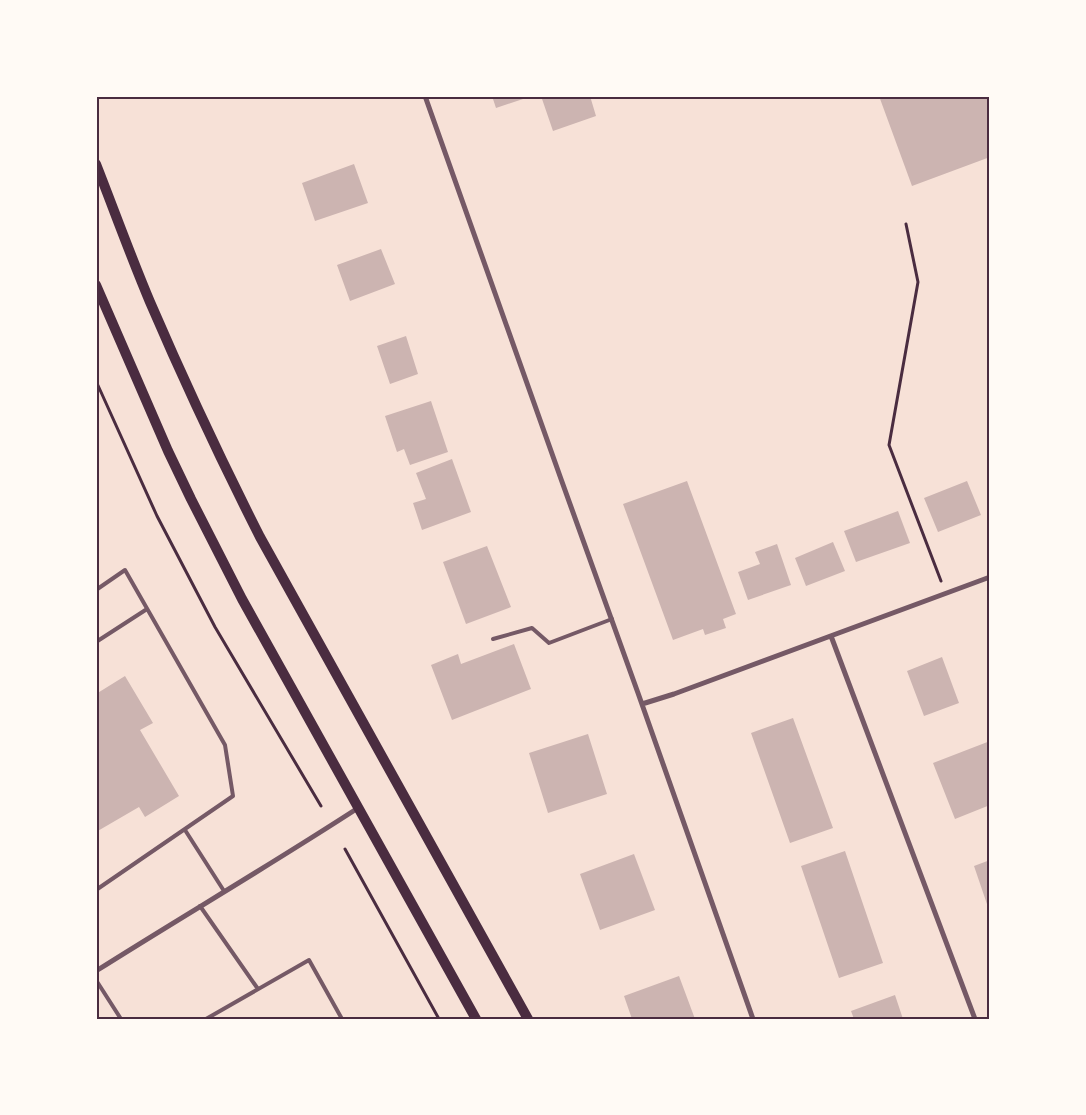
<svg xmlns="http://www.w3.org/2000/svg" width="1086" height="1115" font-family="'Space Grotesk',sans-serif">
<rect width="100%" height="100%" fill="#f7e1d7"/>
<!-- building -->
<path fill="#ccb4b1" d="M492 96H528L529 97 496 108Z
M541 96H590L596 116 553 131Z
M879 96H990V157L912 186Z
M354 164 368 203 315 221 302 183Z
M381 249 395 284 350 301 337 265Z
M406 336 418 374 390 384 377 346Z
M431 401 448 452 410 465 404 449 397 452 385 416Z
M452 459 471 512 422 530 413 503 426 499 416 473Z
M687 481 736 614 723 619 726 628 705 635 703 629 673 640 623 504Z
M967 481 981 515 938 532 924 498Z
M898 511 910 543 856 562 844 531Z
M833 542 845 571 806 586 795 558Z
M777 544 791 585 748 600 738 572 760 564 755 552Z
M487 546 511 607 466 624 443 562Z
M514 644 531 689 452 720 431 665 458 654 461 664Z
M942 657 959 703 924 716 907 671Z
M125 676 153 723 140 730 179 796 145 817 139 807 96 832V694Z
M793 718 833 828 790 843 751 733Z
M588 734 607 794 548 813 529 753Z
M990 741V805L955 819 933 763Z
M845 851 883 963 839 978 801 866Z
M634 854 655 910 600 930 580 874Z
M990 860V910H989L974 866Z
M679 976 695 1019H632L624 996Z
M895 995 903 1019H854L851 1011Z"/>
<g fill="none" stroke-linecap="round" stroke-linejoin="round">
<!-- path -->
<path stroke="#4a2c40" stroke-width="3" d="M906 224 918 282 889 445 941 581
M96 381 157 516 215 627 321 806
M345 849 439 1019"/>
<!-- service -->
<path stroke="#755966" stroke-width="4" d="M96 590 125 570 225 745 233 796 96 890
M493 639 532 628 549 643 612 619
M96 642 147 609
M185 830 224 891
M200 906 258 989
M96 980 121 1019
M206 1019 309 960 342 1019"/>
<!-- minor -->
<path stroke="#755966" stroke-width="5" d="M425 96 561 479 638 693 753 1019
M831 636 975 1019
M642 704 674 694 990 577
M96 971C183 916 272 864 358 808"/>
<!-- secondary -->
<path stroke="#4a2c40" stroke-width="10" d="M96 164C114 210 131 257 150 302 184 381 221 460 260 537L528 1019
M96 285 168 451 191 499 242 599 476 1019"/>
</g>
<!-- border -->
<rect width="1086" height="1115" fill="none" stroke="#fffaf5" stroke-width="195"/>
<rect x="98" y="98" width="890" height="920" fill="none" stroke="#4a2c40" stroke-width="2"/>
</svg>
